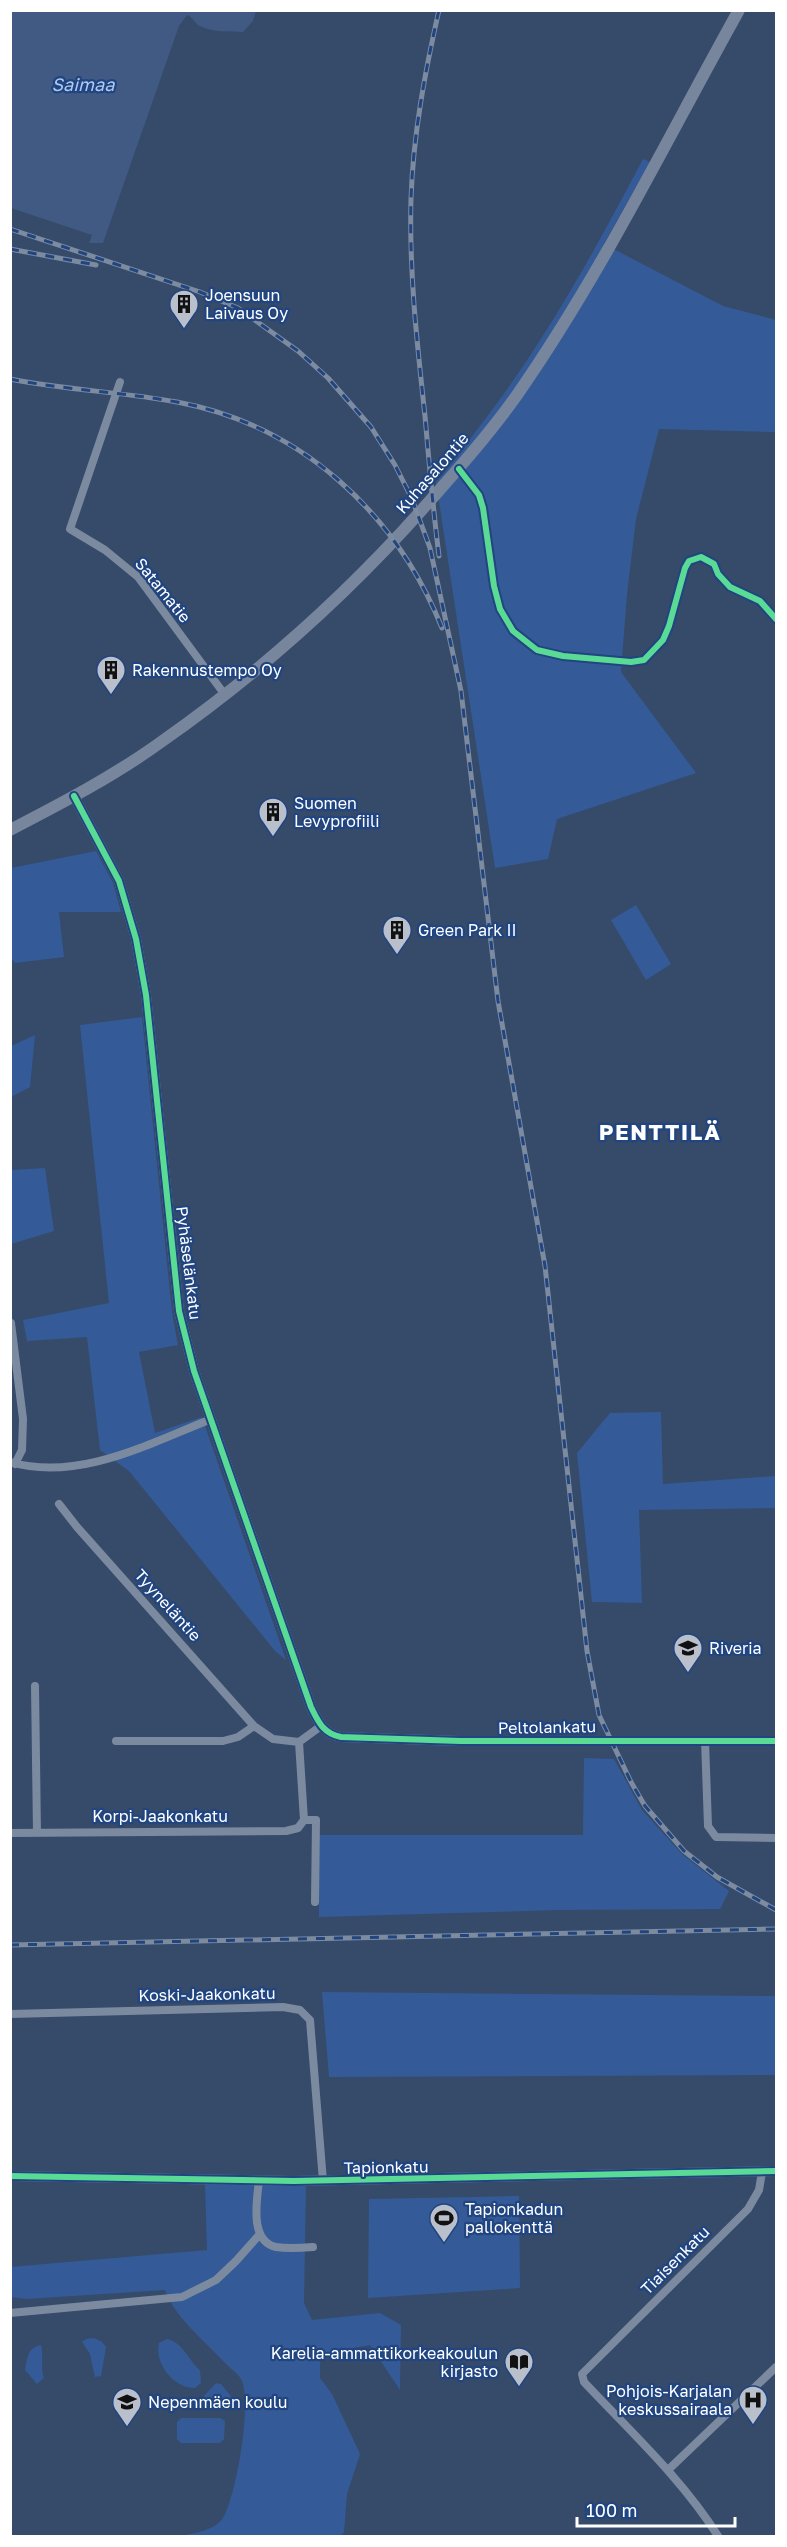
<svg xmlns="http://www.w3.org/2000/svg" width="787" height="2547" font-family="'Golos Text',sans-serif">
<rect width="100%" height="100%" fill="#364a6a"/>
<!-- green -->
<path fill="#345b97" d="M643 159 650 162 604 244 723 306 776 320V432L659 429 636 519 627 594 621 672 696 773 557 819 548 859 495 868 436 482C451 466 463 448 476 431 542 347 593 254 643 159Z
M96 851 113 883 121 912H59L64 957 15 963 10 957 11 868Z
M636 905 671 964 646 980 611 920Z
M142 1017 172 1312 178 1345 139 1352 155 1433 202 1417 286 1660 275 1651 129 1471 100 1450 87 1337 27 1341 23 1320 109 1303 80 1025Z
M35 1035 30 1087 11 1097V1046Z
M45 1168 54 1231 11 1244V1170Z
M661 1412 663 1484 776 1476V1508L639 1510 642 1603 592 1602 577 1453 610 1413Z
M584 1758 614 1759 642 1810 682 1854 729 1891 720 1909 558 1910 319 1917V1835H583Z
M322 1992 776 1996V2075L329 2077Z
M205 2182 306 2183 304 2303 312 2320 380 2313 401 2325 400 2390 370 2345 320 2354V2378L332 2394 360 2454 347 2494 344 2532 340 2536H182C195 2533 215 2530 223 2518 236 2497 253 2400 241 2379 238 2374 230 2368 225 2363 204 2340 176 2319 165 2290L26 2299 11 2297 10 2267 207 2250Z
M519 2196 520 2288 368 2298 369 2199Z
M94 2338 102 2342 106 2347 101 2376 95 2377 90 2354 82 2342 86 2339Z
M167 2339C184 2343 187 2359 200 2370L201 2383 195 2388C174 2388 154 2364 159 2343Z
M41 2345C44 2356 40 2368 44 2378L37 2384 25 2370C28 2357 27 2348 41 2345Z
M216 2383 221 2384 234 2400 226 2410 206 2401 204 2396Z
M181 2418H220L225 2421 224 2439 220 2443H181L177 2439V2422Z"/>
<!-- water -->
<path fill="#405a84" d="M11 10 256 11 253 21 243 32C228 31 212 33 198 25 194 22 193 17 187 15L179 26 103 243H89L92 235 11 208Z"/>
<g fill="none" stroke-linecap="round" stroke-linejoin="round">
<!-- minor -->
<path stroke="#7c8aa0" stroke-width="8" d="M120 382 70 529 105 550 138 577 225 695
M459 469 479 495 483 508 494 586 500 609 513 631 537 650 563 656 631 662 644 660 663 640 669 626 685 568 689 561 701 557 714 564 718 574 730 587 760 601 776 619
M11 1323 23 1419 22 1450 15 1464
M10 1462C78 1482 148 1444 209 1420
M59 1504 77 1527 254 1726
M35 1686 37 1833
M705 1740 708 1826 716 1837 776 1838
M116 1741H223L238 1737 254 1726 273 1739 299 1742
M304 1820 299 1742 321 1726
M304 1820H316L315 1902
M10 1833 286 1831 298 1828 304 1820
M10 2014 283 2007 300 2010 310 2020 323 2181
M259 2180C257 2200 249 2241 276 2247 288 2249 301 2248 313 2247
M10 2313 182 2297 216 2280 236 2261 260 2234
M668 2470 776 2367
M718 2536C682 2479 631 2432 584 2382L582 2374 748 2209 759 2190 762 2172"/>
<!-- tertiary -->
<path stroke="#7c8aa0" stroke-width="10" d="M74 796 119 881 136 939 146 995 179 1311 194 1371 311 1707C318 1721 323 1734 341 1737L460 1741H776
M10 2176 294 2181 776 2171"/>
<!-- secondary -->
<path stroke="#77869d" stroke-width="12" d="M10 830C62 803 114 776 161 742 261 672 348 594 428 503 459 468 490 433 517 395 602 273 667 139 739 10"/>
<!-- rail casing -->
<g stroke="#7d8ba0" stroke-width="5">
<path id="rail" d="M10 229 200 292 238 308 298 351 328 378 371 427 395 465 412 499 430 548 461 691 498 1001 545 1266 587 1651 599 1715 631 1782 645 1806 684 1851 717 1877 776 1910
M10 249 96 265
M10 379C66 390 122 392 177 402 301 425 396 513 442 628
M439 556C433 509 429 462 425 416 417 343 409 272 411 199 413 135 425 72 439 10
M10 1945 776 1929"/>
</g>
<!-- rail -->
<use href="#rail" stroke="#204580" stroke-width="3" stroke-dasharray="9" stroke-linecap="butt"/>
<!-- cycleway casing -->
<g stroke="#204580" stroke-width="10">
<path id="cycleway" d="M459 469 479 495 483 508 494 586 500 609 513 631 537 650 563 656 631 662 644 660 663 640 669 626 685 568 689 561 701 557 714 564 718 574 730 587 760 601 776 619
M74 796 119 881 136 939 146 995 179 1311 194 1371 311 1707C318 1721 323 1734 341 1737L460 1741H776
M10 2176 294 2181 776 2171"/>
</g>
<!-- cycleway -->
<use href="#cycleway" stroke="#5adb95" stroke-width="6"/>
</g>
<!-- icons -->
<defs>
<g id="building-pin" transform="scale(1.5)"><path d="M0 17L-7.5 6A9.5 9.5 0 1 1 7.5 6Z" fill="#b9c0cb" stroke="#204580"/><path d="M-4-6H4V6H1V3H-1V6H-4ZM-2.5-4.3h1.7v1.8h-1.7ZM.8-4.3h1.7v1.8H.8ZM-2.5-1h1.7V.8h-1.7ZM.8-1h1.7V.8H.8Z" fill="#111"/></g>
<g id="school-pin" transform="scale(1.5)"><path d="M0 17L-7.5 6A9.5 9.5 0 1 1 7.5 6Z" fill="#b9c0cb" stroke="#204580"/><path d="M0-5L7-2L0 1L-7-2ZM-4 1L0 2.5L4 1V4Q0 6-4 4Z" fill="#111"/></g>
<g id="stadium-pin" transform="scale(1.5)"><path d="M0 17L-7.5 6A9.5 9.5 0 1 1 7.5 6Z" fill="#b9c0cb" stroke="#204580"/><path d="M0-5a6.5 5 0 1 0 0 10a6.5 5 0 1 0 0-10ZM-3.5-1.8h7v3.6h-7Z" fill="#111"/></g>
<g id="library-pin" transform="scale(1.5)"><path d="M0 17L-7.5 6A9.5 9.5 0 1 1 7.5 6Z" fill="#b9c0cb" stroke="#204580"/><path d="M-6-4Q-3-5.5-.7-3.5V5Q-3 3-6 4ZM6-4Q3-5.5 .7-3.5V5Q3 3 6 4Z" fill="#111"/></g>
<g id="hospital-pin" transform="scale(1.5)"><path d="M0 17L-7.5 6A9.5 9.5 0 1 1 7.5 6Z" fill="#b9c0cb" stroke="#204580"/><path d="M-5-5h3v3.5h4V-5h3V5h-3V1.5h-4V5h-3Z" fill="#111"/></g>
</defs>
<g fill-rule="evenodd">
<use href="#building-pin" x="184" y="304"/>
<use href="#building-pin" x="111" y="670"/>
<use href="#building-pin" x="273" y="812"/>
<use href="#building-pin" x="397" y="930"/>
<use href="#school-pin" x="688" y="1648"/>
<use href="#stadium-pin" x="444" y="2218"/>
<use href="#library-pin" x="519" y="2362"/>
<use href="#hospital-pin" x="753" y="2400"/>
<use href="#school-pin" x="127" y="2402"/>
</g>
<g text-anchor="middle" dominant-baseline="central" stroke-width="4.5" stroke-linejoin="round" paint-order="stroke">
<!-- poi labels -->
<g font-size="16" fill="#fff" stroke="#204580" text-anchor="start">
<text x="205" y="295">Joensuun<tspan x="205" dy="18">Laivaus Oy</tspan></text>
<text x="132" y="670">Rakennustempo Oy</text>
<text x="294" y="803">Suomen<tspan x="294" dy="18">Levyprofiili</tspan></text>
<text x="418" y="930">Green Park II</text>
<text x="709" y="1648">Riveria</text>
<text x="465" y="2209">Tapionkadun<tspan x="465" dy="18">pallokenttä</tspan></text>
<text x="498" y="2353" text-anchor="end">Karelia-ammattikorkeakoulun<tspan x="498" dy="18">kirjasto</tspan></text>
<text x="732" y="2391" text-anchor="end">Pohjois-Karjalan<tspan x="732" dy="18">keskussairaala</tspan></text>
<text x="148" y="2402">Nepenmäen koulu</text>
</g>
<!-- street labels -->
<g font-size="16" fill="#fff" stroke="#204580">
<text transform="translate(432 473) rotate(-49)">Kuhasalontie</text>
<text transform="translate(163 590) rotate(51)">Satamatie</text>
<text transform="translate(189 1263) rotate(83)">Pyhäselänkatu</text>
<text transform="translate(168 1605) rotate(48)">Tyyneläntie</text>
<text transform="translate(547 1727) rotate(-1)">Peltolankatu</text>
<text x="160" y="1816">Korpi-Jaakonkatu</text>
<text transform="translate(207 1994) rotate(-1)">Koski-Jaakonkatu</text>
<text transform="translate(386 2167) rotate(-1)">Tapionkatu</text>
<text transform="translate(675 2260) rotate(-45)">Tiaisenkatu</text>
</g>
<!-- water labels -->
<g font-size="18" font-style="italic" fill="#b0caef" stroke="#204580">
<text x="83" y="84">Saimaa</text>
</g>
<!-- district labels -->
<g font-size="22" font-weight="bold" letter-spacing="1.5" fill="#fff" stroke="#204580">
<text x="660" y="1131">PENTTILÄ</text>
</g>
</g>
<!-- border -->
<rect width="787" height="2547" fill="none" stroke="#ffffff" stroke-width="24"/>
<!-- scale -->
<path d="M577 2517v9h158v-9" fill="none" stroke="#ffffff" stroke-width="3"/>
<text x="586" y="2517" font-size="18" fill="#ffffff" stroke="#204580" stroke-width="4.5" paint-order="stroke">100 m</text>
</svg>
